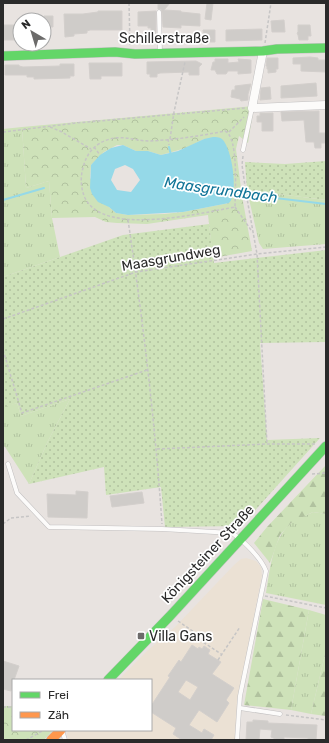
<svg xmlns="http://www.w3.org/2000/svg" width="329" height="743" font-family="Rubik,sans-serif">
<defs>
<pattern id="grass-tufts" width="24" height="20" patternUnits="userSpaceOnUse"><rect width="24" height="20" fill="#cee2b9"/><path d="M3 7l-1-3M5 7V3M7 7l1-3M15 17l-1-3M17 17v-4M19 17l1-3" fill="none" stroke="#b1c29f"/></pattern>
<pattern id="forest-firs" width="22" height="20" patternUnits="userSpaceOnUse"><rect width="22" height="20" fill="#cee2b9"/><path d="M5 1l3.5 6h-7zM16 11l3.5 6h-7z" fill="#b1c29f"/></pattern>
<pattern id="park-crowns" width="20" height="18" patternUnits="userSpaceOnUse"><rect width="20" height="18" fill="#cee2b9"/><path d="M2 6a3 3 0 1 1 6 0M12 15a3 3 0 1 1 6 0" fill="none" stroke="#b1c29f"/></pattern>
<pattern id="garden-dots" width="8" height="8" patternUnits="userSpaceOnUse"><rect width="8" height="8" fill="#cee2b9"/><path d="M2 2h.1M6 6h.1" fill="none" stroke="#b1c29f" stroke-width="1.8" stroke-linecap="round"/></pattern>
</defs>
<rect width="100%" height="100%" fill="#e8e3e0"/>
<!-- education -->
<path fill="#ebe1d4" d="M246 558 256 561 261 567 262 576 237 702 235 740H68L67 733 70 730H151V680H118L147 651 175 627 234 565 241 559Z"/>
<!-- grass -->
<path fill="url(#grass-tufts)" d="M22 127 26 188 49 181 52 218 60 257 3 277V129Z
M247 190 326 200V244L263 249 259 243Z
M70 399 48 441 29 484 5 447 3 446V407L17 403 21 416Z
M313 512 326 514V605L266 593C270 570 272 539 291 523 296 518 306 516 313 512Z
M309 610 326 615V650L311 714 291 710Z"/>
<!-- forest -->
<path fill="url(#forest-firs)" d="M326 465V514L313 512 291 523 280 535 270 563 254 543 267 527Z
M263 599 309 610 291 710 244 705Z
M326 650V716L311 714Z"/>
<!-- park -->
<path fill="url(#park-crowns)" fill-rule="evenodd" d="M254 106 248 143 239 136 236 149 242 196 252 251 213 258 208 215 147 224 117 223 106 222 95 217 52 218 49 181 26 188 22 127ZM204 139 230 156 233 193 229 203 183 212 164 214 128 215 116 213 109 207 90 178 91 165 104 152 117 145H123L136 151H148L161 155 186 148Z
M3 706H13V730H53L44 740H3Z"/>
<!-- garden -->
<path fill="url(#garden-dots)" d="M326 161V200L247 190 245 162 285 164Z
M209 224 214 263 326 250V342L260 343 267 440 320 438 241 526 165 527 161 487 106 495 104 467 29 484 48 441 70 399 21 416 17 403 3 408V277L123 235Z"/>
<!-- water -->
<path fill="#95d9e8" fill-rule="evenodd" d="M213 137C216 137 219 137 222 139 232 148 239 194 229 203L183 212 128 215 116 213 109 207 98 202 92 194 90 188 91 165 100 155 111 148 123 145 136 151H148L161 155 178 151 204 139ZM125 165 133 169 140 180 131 192 117 190 111 180 115 169Z"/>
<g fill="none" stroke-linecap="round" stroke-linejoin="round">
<!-- stream -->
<path stroke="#95d9e8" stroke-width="2" d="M169 147 171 155
M232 193 326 204
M3 200 44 188"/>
</g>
<!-- building -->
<path fill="#cfccc9" stroke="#d3cfcc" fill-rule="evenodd" d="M158 3H170L164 10 181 11V12L200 14V26L181 25V28L163 27 162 12 161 9H158Z
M207 3H213L211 20 205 19Z
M98 11H122V30H90L87 31V33L74 34V36L65 37 64 14H83L98 12Z
M156 11V42H151V28H148V26H138V12Z
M44 16H53V27H44Z
M284 20 285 32H272L271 21Z
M3 25H19L20 40H4V37H3Z
M298 25H310L311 36H308V40H299L298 35 297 33 298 32Z
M262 29V40L226 41V30Z
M203 30H215V42H204Z
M310 57 318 58V60H326V72L301 71V64H293V58Z
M267 58H278V69H276V72L268 73V69H267V66H266Z
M215 59H228V63L239 62 238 59 251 60V73L238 74V71H228L226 74H217L215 70H211L213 62H215Z
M196 61 202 64 199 67V75H189V72L160 73 157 74V77H150V74H147V62Z
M89 63H122V76H101V79H90Z
M60 64H74V76H70V78L34 79V77H27V75H5V65H19V66L23 67 60 66Z
M316 83 317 96 281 98V86Z
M251 84 248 94V100L241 101 240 99 231 97 232 90H235V86Z
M270 87 271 99 260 100 261 88Z
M319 111V133H326V143H321V148H315L314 142H306L304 120 282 121 281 112Z
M260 113H273V131H262V122H257V116H260Z
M76 491 88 492 87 518 48 517 47 494 76 495Z
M142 492 144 503 112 507 110 496Z
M192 645 198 649 199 647 202 649 204 646 210 650 208 654 221 662 212 674 234 688 226 700 229 703 217 722 199 710 189 725 202 733 204 729 214 735 211 740H182L173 734 176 728 151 712V706L170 677 168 676 179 660 181 662ZM186 680 198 687 190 700 178 692Z
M3 661 19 666 14 680H13L11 691 3 689Z
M253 720 268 721V723L317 725 316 740H308V738L284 737V740H278L271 737 272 730 260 729 259 740H246L247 722H253Z"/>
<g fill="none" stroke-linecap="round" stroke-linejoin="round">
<!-- lane casing -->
<g stroke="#c2c0c1" stroke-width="5">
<path id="lane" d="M159 12 160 53
M243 150 252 108
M8 464 17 493 49 527 162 529 232 533C244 541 261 558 266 571L240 696 237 740
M240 708 280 714
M62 730 65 740"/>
</g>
<!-- street casing -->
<g stroke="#c2c0c1" stroke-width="9">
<path id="street" d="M263 51 252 108 326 105"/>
</g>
<!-- fast casing -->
<g stroke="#c2c0c1" stroke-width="10">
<path id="fast" d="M3 56 115 52 135 54 263 51 277 49 326 48
M108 680 170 616 326 446"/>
</g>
<!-- slow casing -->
<g stroke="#c2c0c1" stroke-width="10">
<path id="slow" d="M51 740 61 730"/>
</g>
<!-- path -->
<path stroke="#c6c5c5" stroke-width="1.5" stroke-dasharray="3 2" stroke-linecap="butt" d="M129 3 130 45
M265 43 271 3
M50 127 60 131 91 149
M225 131C239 137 235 192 235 207 201 213 104 237 85 198 81 189 80 178 83 168 86 154 95 143 110 139 123 135 136 141 149 141 174 140 200 136 225 131Z
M3 132 76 123 246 108
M229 132 244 117
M168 139 169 145
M170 139 174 112 185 62
M94 147 100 155
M243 156 242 165 246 193 257 254 267 444
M235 207 251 230
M128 220C143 321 155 422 162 524
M3 319 136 272 257 254 326 247
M3 350 22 413 147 370
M157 449 267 444H315
M312 474 326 473
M3 524 11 518 31 516
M265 596 326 608
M178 621 194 632V636L221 654
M218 660 240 627
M3 707H13
M286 715 326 720
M26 740 44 730"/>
<!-- lane -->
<use href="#lane" stroke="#fcfbfa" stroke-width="4"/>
<!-- street -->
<use href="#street" stroke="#fcfbfa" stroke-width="8"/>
<!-- fast -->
<use href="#fast" stroke="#63d668" stroke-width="9"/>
<!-- slow -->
<use href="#slow" stroke="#ff974d" stroke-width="9"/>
</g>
<!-- markers -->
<rect fill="#6c6b6a" stroke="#fff" stroke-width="1.5" x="137" y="632" width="8" height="8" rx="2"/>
<g text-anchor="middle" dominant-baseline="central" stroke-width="3.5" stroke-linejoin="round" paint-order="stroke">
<!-- street labels -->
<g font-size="14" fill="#2a2a2a" stroke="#fff">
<text x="164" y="38">Schillerstraße</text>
<text transform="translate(171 258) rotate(-10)">Maasgrundweg</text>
<text transform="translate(208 554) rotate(-47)">Königsteiner Straße</text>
</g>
<!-- poi labels -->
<g font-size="14" fill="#2a2a2a" stroke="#fff" text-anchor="start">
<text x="149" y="636">Villa Gans</text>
</g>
<!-- water labels -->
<g font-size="15" font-style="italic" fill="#107497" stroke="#fff">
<text transform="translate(221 190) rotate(8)">Maasgrundbach</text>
</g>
</g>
<!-- border -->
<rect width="329" height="743" fill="none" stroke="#2a2a2a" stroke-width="8"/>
<!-- legend -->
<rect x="12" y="679" width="140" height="52" fill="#ffffff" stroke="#aaaaaa"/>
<rect x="20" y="692" width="20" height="6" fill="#63d668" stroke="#aaaaaa"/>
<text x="48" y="699" font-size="12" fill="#2a2a2a">Frei</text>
<rect x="20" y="712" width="20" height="6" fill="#ff974d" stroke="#aaaaaa"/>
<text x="48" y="719" font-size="12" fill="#2a2a2a">Zäh</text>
<!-- north arrow -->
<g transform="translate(32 32) rotate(322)"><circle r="19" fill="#ffffff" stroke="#aaaaaa"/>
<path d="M0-3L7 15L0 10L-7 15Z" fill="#6c6b6a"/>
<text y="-6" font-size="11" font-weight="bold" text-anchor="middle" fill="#2a2a2a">N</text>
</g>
</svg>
